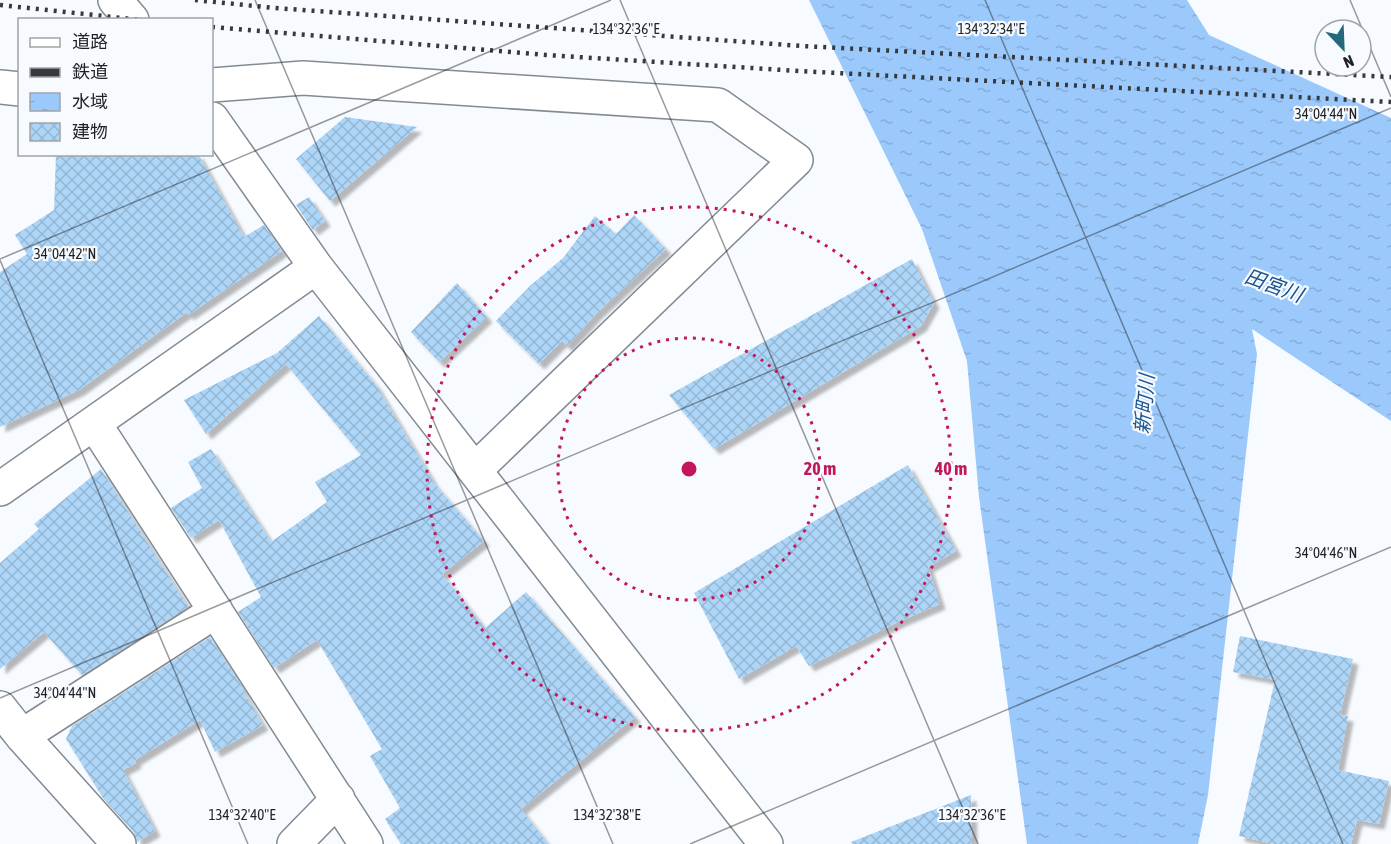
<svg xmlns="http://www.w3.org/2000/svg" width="1391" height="844" font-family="'Asap Condensed','Noto Sans JP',sans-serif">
<defs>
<pattern id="water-ripples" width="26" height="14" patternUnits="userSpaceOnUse" patternTransform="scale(1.5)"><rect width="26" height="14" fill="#9bc9fc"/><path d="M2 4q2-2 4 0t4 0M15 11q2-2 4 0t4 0" fill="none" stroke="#85acd8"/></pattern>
<pattern id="building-cross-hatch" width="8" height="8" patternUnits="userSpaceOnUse" patternTransform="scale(1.5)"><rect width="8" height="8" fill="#add5f8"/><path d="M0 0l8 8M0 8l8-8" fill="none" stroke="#94b7d4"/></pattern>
<filter id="shadow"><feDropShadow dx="5.5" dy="5.5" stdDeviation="1.5" flood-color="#0004"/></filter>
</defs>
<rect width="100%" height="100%" fill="#f7fafe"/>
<!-- water -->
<path fill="url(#water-ripples)" d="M809 0H1187L1209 35 1391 118V421L1252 329 1257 354 1208 795 1198 844H1027L979 497 967 361 922 229Z"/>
<!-- building -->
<path fill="url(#building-cross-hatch)" filter="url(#shadow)" d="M345 117 417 127 330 201 296 159Z
M56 154H198L244 237 264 225 282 251 188 315 187 312 79 390 0 427V272L27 254 15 235 54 210Z
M309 197 325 221 313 230 296 205Z
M634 215 666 249 597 313 567 346 562 341 539 364 496 321 530 286 563 258 595 216 616 234Z
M912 259 934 303 921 326 714 449 669 395Z
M457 283 487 317 439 362 411 332Z
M319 316 376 385 434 483 484 541 442 574 485 628 526 592 635 717 521 809 548 844H401L385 819 400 808 370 756 382 749 317 640 274 668 238 612 261 597 219 520 191 538 171 508 202 488 188 462 211 449 271 542 327 502 315 482 361 455 286 364 206 434 184 400 277 353Z
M908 465 956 551 928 567 940 604 900 621 809 666 796 646 739 679 694 593Z
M101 469 188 607 82 675 44 632 0 669V563L39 529 34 524Z
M1240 636 1353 659 1340 715 1348 716 1338 770 1389 781 1379 824 1357 820 1351 844H1274L1239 836 1275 680 1233 672Z
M210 637 243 688 242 689 263 725 215 752 200 720 135 760 136 763 123 770 155 831 137 842 133 831 103 798 66 739 72 726Z
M971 795 972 844H852L851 842Z"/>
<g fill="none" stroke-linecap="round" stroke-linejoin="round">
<!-- minor casing -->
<g stroke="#828a92" stroke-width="36">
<path id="minor" d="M115 0 132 20
M212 85 303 78 718 105 796 160 475 470
M0 87 20 89
M212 119 316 267 766 844
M94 423 366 844
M0 489 316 267
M0 708 22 736 119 844
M22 736 216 611
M294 844 338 799"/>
</g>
<!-- minor -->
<use href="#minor" stroke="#fff" stroke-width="33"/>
<!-- rail -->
<path stroke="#373a3d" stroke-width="4.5" stroke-dasharray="3 6" stroke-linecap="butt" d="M195 0 275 8 802 46 1391 77
M0 5 141 20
M212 27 546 55 799 71 1391 102"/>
</g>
<!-- ticks -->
<path fill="none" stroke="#1f2225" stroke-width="1.5" stroke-opacity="0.45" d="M255 0 613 844M620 0 978 844M985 0 1343 844M1350 0 1391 97M0 259 611 0M0 260 248 844M0 698 1391 108M690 844 1391 547"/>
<!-- distance rings -->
<g fill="none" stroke="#c2185b" stroke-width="3" stroke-dasharray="3 6">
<circle cx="689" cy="469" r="131"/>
<circle cx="689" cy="469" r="262"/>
</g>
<g text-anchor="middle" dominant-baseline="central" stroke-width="4.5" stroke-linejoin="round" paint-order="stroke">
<!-- water labels -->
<g font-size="20" font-style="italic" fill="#1a548d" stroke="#f7fafe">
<text transform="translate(1274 285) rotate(20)">田宮川</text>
<text transform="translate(1144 404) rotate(-85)">新町川</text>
</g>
</g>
<g font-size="15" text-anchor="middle" fill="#1f2225" stroke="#f7fafe" stroke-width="4.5" stroke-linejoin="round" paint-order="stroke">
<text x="626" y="34">134°32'36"E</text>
<text x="991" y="34">134°32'34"E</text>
<text x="1326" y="119">34°04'44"N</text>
<text x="65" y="259">34°04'42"N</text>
<text x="1326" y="558">34°04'46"N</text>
<text x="65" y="698">34°04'44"N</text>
<text x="242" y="820">134°32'40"E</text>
<text x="607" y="820">134°32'38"E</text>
<text x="972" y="820">134°32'36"E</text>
</g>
<circle cx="689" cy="469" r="9" fill="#c2185b" stroke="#f7fafe" stroke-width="3"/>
<g font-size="18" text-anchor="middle" font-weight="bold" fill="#c2185b" stroke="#f7fafe" stroke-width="4.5" stroke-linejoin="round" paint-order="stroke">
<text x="820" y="475">20 m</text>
<text x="951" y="475">40 m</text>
</g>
<!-- legend -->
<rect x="18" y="18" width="195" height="138" fill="#f7fafe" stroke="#a1a4a7" stroke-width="1.5"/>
<rect x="30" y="38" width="30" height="9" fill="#ffffff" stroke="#a1a4a7" stroke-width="1.5"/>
<text x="72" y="48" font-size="18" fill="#1f2225">道路</text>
<rect x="30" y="68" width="30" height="9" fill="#373a3d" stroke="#a1a4a7" stroke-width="1.5"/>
<text x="72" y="78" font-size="18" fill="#1f2225">鉄道</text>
<rect x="30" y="93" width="30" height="18" fill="url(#water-ripples)" stroke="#a1a4a7" stroke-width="1.5"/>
<text x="72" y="108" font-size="18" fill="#1f2225">水域</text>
<rect x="30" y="123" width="30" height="18" fill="url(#building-cross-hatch)" stroke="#a1a4a7" stroke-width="1.5"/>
<text x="72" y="138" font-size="18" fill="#1f2225">建物</text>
<!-- north arrow -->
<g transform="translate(1343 48) rotate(157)"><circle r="28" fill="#f7fafe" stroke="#a1a4a7" stroke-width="1.5"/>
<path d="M0-4.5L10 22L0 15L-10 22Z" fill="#24697a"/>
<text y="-9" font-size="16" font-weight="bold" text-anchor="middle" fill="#1f2225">N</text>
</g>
</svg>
